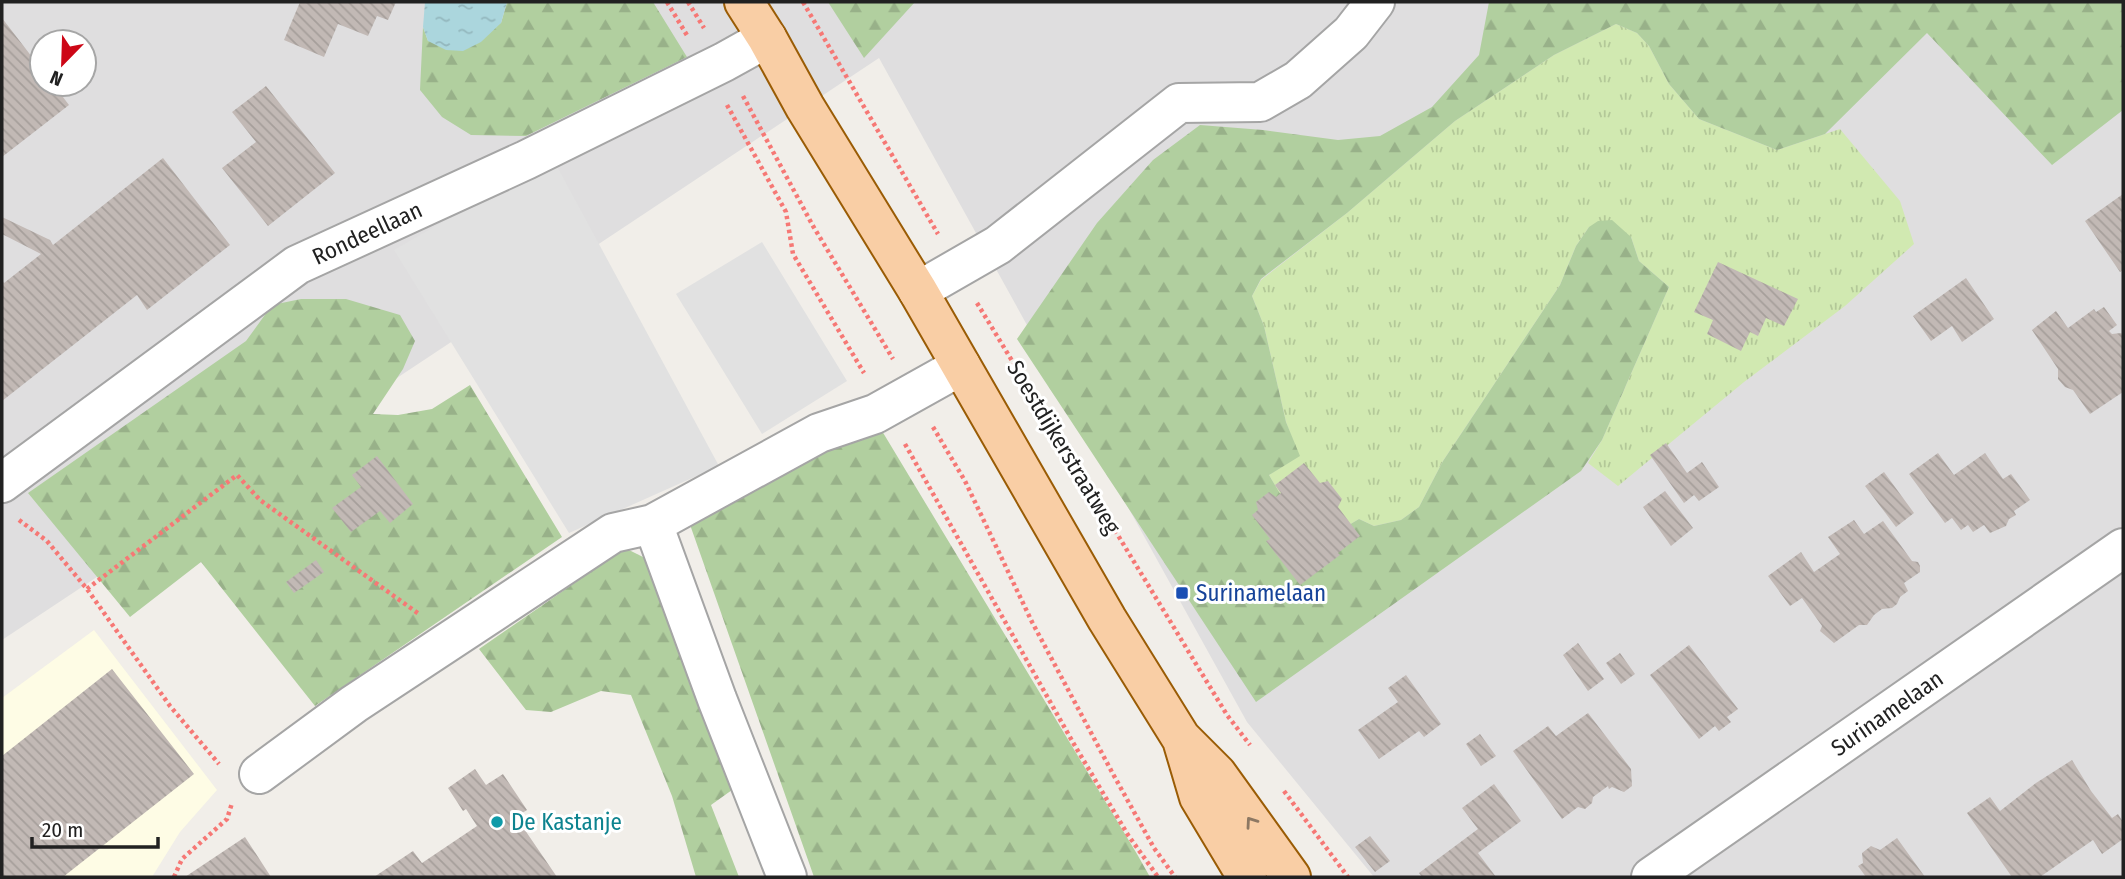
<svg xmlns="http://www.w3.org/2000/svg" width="2125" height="879" font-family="'Fira Sans Condensed',sans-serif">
<defs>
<pattern id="grass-tufts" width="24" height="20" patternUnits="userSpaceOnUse" patternTransform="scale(1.75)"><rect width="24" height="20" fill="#d1e9b1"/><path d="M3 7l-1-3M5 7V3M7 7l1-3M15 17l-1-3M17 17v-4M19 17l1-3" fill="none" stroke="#b3c898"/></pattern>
<pattern id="forest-firs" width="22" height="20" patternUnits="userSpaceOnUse" patternTransform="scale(1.75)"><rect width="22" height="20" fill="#b1cf9f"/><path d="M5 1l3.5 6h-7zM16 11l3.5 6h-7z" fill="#98b189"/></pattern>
<pattern id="water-ripples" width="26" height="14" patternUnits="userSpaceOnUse" patternTransform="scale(1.75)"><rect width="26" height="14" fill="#abd6dd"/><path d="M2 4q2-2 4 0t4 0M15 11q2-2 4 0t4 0" fill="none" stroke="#93b7bd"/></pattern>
<pattern id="building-back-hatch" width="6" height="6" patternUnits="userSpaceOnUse" patternTransform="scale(1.75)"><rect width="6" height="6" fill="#c2b9b5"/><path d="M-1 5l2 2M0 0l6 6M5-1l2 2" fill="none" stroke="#a69f9b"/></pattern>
</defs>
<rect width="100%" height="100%" fill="#f1eee9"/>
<!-- residential -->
<path fill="#dfdedf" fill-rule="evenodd" d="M2 2H2123V877H1374L1247 722 879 58 2 640ZM42 42H84V84H42Z"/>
<!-- education -->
<path fill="#fefce5" d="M94 630 217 790 180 832 152 877H2V698Z"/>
<!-- grass -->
<path fill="url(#grass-tufts)" d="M1616 24 1637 33 1649 46 1669 84 1699 119 1777 150 1840 129 1900 201 1914 244 1845 306 1744 382 1618 486 1588 463 1602 440 1669 287 1639 261 1631 237 1589 227 1576 246 1560 285 1443 461 1419 507 1401 520 1374 526 1359 519 1312 547 1269 475 1299 456 1286 422 1264 326 1252 296 1261 280 1347 213 1455 121 1554 55Z"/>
<!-- forest -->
<path fill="url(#forest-firs)" d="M507 2H653L687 57 526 136 471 135 442 117 420 90 423 27 428 41 501 23Z
M828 2H915L864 58Z
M1489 2H2123V110L2052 165 1927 33 1825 134 1777 150 1699 119 1669 84 1649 46 1637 33 1616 24 1554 55 1455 121 1347 213 1261 279 1252 296 1264 326 1286 422 1300 456 1269 475 1312 547 1359 519 1374 526 1401 520 1419 507 1443 461 1560 285 1576 246 1589 227 1598 221 1612 220 1631 237 1639 261 1669 287 1602 440 1581 471 1256 702 1017 339 1097 223 1153 160 1200 125 1263 130 1338 140 1380 136 1432 107 1479 55Z
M301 299H346L400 315 415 341 403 369 373 414 398 415 432 409 470 385 562 537 315 706 201 562 130 617 28 493 246 341 272 305Z
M879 426 1137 854 1150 877H814L688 519 740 491Z
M625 548 651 561 732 790 711 805 739 877H696L672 796 631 695 601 691 551 712 526 710 479 649Z"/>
<!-- parking -->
<path fill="#e1e1e1" d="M553 159 719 466 569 533 394 250Z
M762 242 847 381 762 434 676 294Z"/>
<!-- water -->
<path fill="url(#water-ripples)" d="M425 2H507L501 23 481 42 463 51 446 50 428 41 423 27Z"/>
<!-- building -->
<path fill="url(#building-back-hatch)" d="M300 2 330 3 396 2 388 20 377 16 368 36 338 24 324 57 284 40Z
M2 18 42 70V84H53L69 105 2 157Z
M266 86 335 173 268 226 222 168 256 142 232 112Z
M163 158 230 245 147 310 137 295 2 401V280L4 283 41 254 2 234V217L50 240 53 245Z
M2123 194V270L2120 272 2085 221Z
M1718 262 1798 299 1784 326 1766 318 1758 336 1750 332 1741 351 1707 334 1713 320 1694 312Z
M1966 278 1994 319 1962 342 1952 326 1931 341 1913 316Z
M2104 307 2117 325 2109 331 2112 334 2121 333 2123 335V392L2090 414 2073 390 2065 387 2058 379V369L2032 330 2056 311 2068 328 2094 309 2096 312Z
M1666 443 1687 473 1702 462 1719 487 1699 501 1694 495 1684 503 1650 455Z
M1938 453 1954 475 1985 453 2003 479 2011 474 2030 500 2014 511 2016 515 2009 519 2006 526 1990 533 1984 525 1973 532 1968 525 1961 530 1952 518 1945 523 1909 474Z
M377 456 413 504 390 523 380 511 351 532 332 508 361 487 352 475Z
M1304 463 1320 483 1328 481 1342 499 1338 507 1360 536 1338 553 1340 555 1300 585 1266 541 1270 539 1252 515 1258 510 1256 502 1269 492 1276 497 1281 493 1275 485Z
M1884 472 1914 513 1896 527 1865 486Z
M1665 491 1693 528 1671 546 1643 507Z
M1854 520 1864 534 1883 521 1912 561 1918 562 1920 566V572L1904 583 1908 591 1900 597 1897 604 1892 608 1882 609 1874 615 1867 625H1859L1834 643 1820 631 1822 626 1802 598 1790 606 1768 576 1801 552 1814 572 1840 554 1828 537Z
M316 560 324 572 294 593 286 582Z
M1578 643 1604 679 1588 691 1563 655Z
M1689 645 1738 709 1727 717 1731 722 1719 731 1715 726 1699 739 1650 675Z
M1620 653 1635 674 1621 684 1606 663Z
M112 669 194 774 63 877H2V756Z
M1406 675 1441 724 1424 737 1419 731 1379 759 1358 730 1398 702 1388 688Z
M1588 713 1631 769 1632 786 1624 792 1612 787 1609 789 1608 786 1593 797 1592 803 1585 809 1578 807 1562 819 1513 751 1548 726 1556 736Z
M1480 734 1496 756 1481 766 1466 744Z
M2072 760 2091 791 2112 818 2118 814 2123 822V839L2102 854 2093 840 2040 877H2012L1967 813 1990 797 2000 811 2036 783Z
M475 769 486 785 503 774 527 810 516 817 557 877H374L413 851 422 863 477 826 466 809 463 811 448 788Z
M1494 784 1521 821 1478 853 1496 877H1422L1419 873 1478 829 1462 808Z
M1370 836 1390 861 1375 872 1355 847Z
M245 837 271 877H185Z
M1897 838 1925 877H1866L1858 866 1863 863 1862 853 1871 846 1880 850Z"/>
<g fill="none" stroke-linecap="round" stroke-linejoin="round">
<!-- minor casing -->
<g stroke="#a5a5a5" stroke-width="42">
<path id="minor" d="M918 291 998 245 1179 103 1260 102 1298 80 1351 33 1375 2
M2 483 297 265 526 160 724 62 767 38
M653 524 717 699 787 877
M259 774 354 704 613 533 653 524 819 433 875 414 961 366
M1651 877 2123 548"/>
</g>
<!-- major casing -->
<g stroke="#9a5c05" stroke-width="42">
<path id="major" d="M744 2 767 38 805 107 918 291 1107 619 1181 738 1217 774 1291 877
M1183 743 1199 797 1247 877"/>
</g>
<!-- path -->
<path stroke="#f67875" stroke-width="4.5" stroke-dasharray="3.5 3.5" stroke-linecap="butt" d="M667 2 688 37
M688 2 704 28
M803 2 938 234
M743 96 813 226 893 359
M727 105 786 212 793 254 864 373
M977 303 1227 715 1250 745
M933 427 965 481 1032 622 1113 774 1154 848 1175 877
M905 444 1075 746 1128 835 1158 877
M19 520 47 541 87 589 170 706 219 764
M87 589 237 475 260 500 419 614
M1284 791 1348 877
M174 877 182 859 227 819 232 803"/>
<!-- minor -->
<use href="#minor" stroke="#fff" stroke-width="38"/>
<!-- major -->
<use href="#major" stroke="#f9cea5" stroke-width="38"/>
</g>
<!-- one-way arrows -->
<defs><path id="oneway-chevron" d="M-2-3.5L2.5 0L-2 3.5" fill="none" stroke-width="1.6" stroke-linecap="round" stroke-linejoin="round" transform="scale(1.75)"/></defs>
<use stroke="#8d7863" href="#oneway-chevron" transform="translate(1251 822) rotate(-125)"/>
<!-- markers -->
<rect fill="#1a4fb4" stroke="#fff" stroke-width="2.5" x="1175" y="586" width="14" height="14" rx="3.5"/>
<circle fill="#0f9aa8" stroke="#fff" stroke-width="2.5" cx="497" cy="822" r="7"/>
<g text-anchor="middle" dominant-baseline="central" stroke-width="6" stroke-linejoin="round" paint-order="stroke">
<!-- street labels -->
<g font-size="23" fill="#212121" stroke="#fff">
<text transform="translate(367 233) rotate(-25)">Rondeellaan</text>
<text transform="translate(1064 447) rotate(59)">Soestdijkerstraatweg</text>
<text transform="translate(1887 713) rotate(-35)">Surinamelaan</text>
</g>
<!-- transit labels -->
<g font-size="23" fill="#164399" stroke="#fff" text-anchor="start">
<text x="1196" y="593">Surinamelaan</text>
</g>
<!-- culture labels -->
<g font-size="23" fill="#0d838f" stroke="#fff" text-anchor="start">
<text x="511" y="822">De Kastanje</text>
</g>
</g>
<!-- border -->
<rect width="2125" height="879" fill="none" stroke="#212121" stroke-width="7"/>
<!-- north arrow -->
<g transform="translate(63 63) rotate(203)"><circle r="33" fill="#ffffff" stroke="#a6a6a6" stroke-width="2"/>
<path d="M0-5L12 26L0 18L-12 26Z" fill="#cd0616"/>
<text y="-10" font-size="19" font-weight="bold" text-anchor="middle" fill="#212121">N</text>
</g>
<!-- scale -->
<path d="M32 837v10h126v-10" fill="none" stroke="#212121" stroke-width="3.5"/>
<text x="42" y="837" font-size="21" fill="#212121" stroke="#ffffff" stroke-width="5" paint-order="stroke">20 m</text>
</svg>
